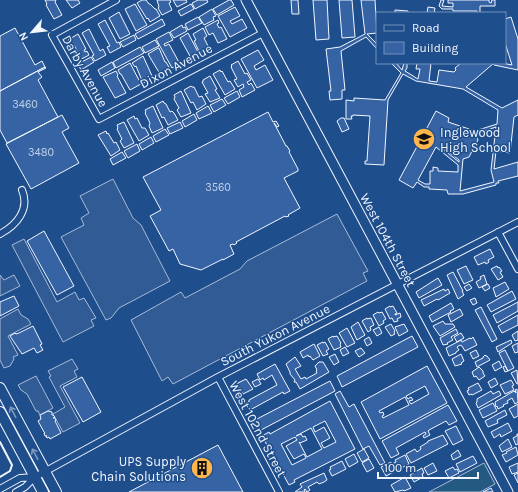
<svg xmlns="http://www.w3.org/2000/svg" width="518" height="492" font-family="Karla,sans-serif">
<rect width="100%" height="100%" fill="#1f4e8c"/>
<!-- green -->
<path fill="#245a82" stroke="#a8bbd7" d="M484 463 495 484 480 492H429Z"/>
<!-- parking -->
<path fill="#305b95" stroke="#a8bbd7" d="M113 179 133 218 141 225 170 281 119 308 111 318 106 320 61 237 84 225 81 218 89 213 80 196Z
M337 214 368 271 363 273 367 281 173 384 168 377 162 381 131 320 181 292 185 298 240 269 247 261Z
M24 239 57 302 75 292 79 300 84 298 96 318 91 320 94 326 63 342 12 245Z
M0 275 4 280 14 275 20 286 0 296Z
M18 309 21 315 28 319 31 324 8 336 18 355 13 357 14 359 10 366 4 368 0 360V319Z
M72 359 78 369 74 371 77 377 60 386 80 423 63 432 53 414 65 407 49 377 51 376 48 371Z
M36 376 53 408 40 415 38 411H36L27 394 21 390 18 385Z"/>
<!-- building -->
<path fill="#3563a3" stroke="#f2f6ff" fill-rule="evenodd" d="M45 0H56L55 2 62 15 54 19 46 5 47 4Z
M66 0H78L80 3 72 8Z
M142 0H146L149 4H150L155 9H156L160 16 150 22 148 18 147 19 137 3Z
M157 0H170L171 2 169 3 172 10 162 15 158 8 159 7Z
M173 0H186L187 2 177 7Z
M198 0H207L208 2 195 9 192 3Z
M229 0H231L234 5 217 15 213 9Z
M291 0H298L299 14H292Z
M313 0H327L329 39 316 40Z
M339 0H352L355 37 342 38Z
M361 0H375L377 33 367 34 377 44V49L366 37 341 51 345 90H342V99L330 100 329 91H331L326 49 340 47 365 34Z
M441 0H444L442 6 453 7V3H448V0H489V2L491 3 492 0H495V6H480V13H477V11H453V9H442L439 6Z
M135 4 147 25 136 31 125 9Z
M191 4 194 9 181 16 178 11Z
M235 7 240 16 230 21 232 24 242 19 247 28 230 37 218 16Z
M428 7 435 8 434 13H427Z
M212 9 216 16 213 17 214 20 204 25 199 17Z
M395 10 408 11V13H395Z
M119 12 130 34 120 39 109 18Z
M198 17 202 23 188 30 185 24Z
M511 17 518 39V70L494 65V63L466 87 502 108 518 100V115L514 117 510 153 496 151 494 169 518 162V176L498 181 499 183H496V185L463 194H448L447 190 429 189V187H424L417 182 413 188 399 180 436 111 449 118 448 122 475 131 497 124 498 110 463 89 416 81 403 74 388 100 384 165 365 164V161H367L370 116 353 115V116H351L352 119H346V100L354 101V98L385 100 401 73 391 63H396L402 70 404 63H407V68L405 71 418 79 420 69H416L417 63H431L429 81 437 82 439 70 454 72 456 70 455 68 461 63H502L512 65 505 43V19ZM496 127 491 170 494 182 460 191 463 159 469 157 478 140 476 134ZM436 147 458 165V172L438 171V168L433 167V171H430V184H425L418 180ZM444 148 459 160V162L443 149Z
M162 19 165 25 138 39 135 34Z
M105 20 117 43 119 42 121 47 110 53 107 47 110 46 98 24Z
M218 20 219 23 217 24 219 28 221 27 227 39 218 43 213 33 209 35 205 27Z
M182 25 183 28 185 27 187 31 174 38 170 32Z
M15 28 35 65 42 61 45 67 0 91V36Z
M203 28 207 36 204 38 209 48 200 53 194 41 196 40 193 34Z
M89 29 100 51 103 49 106 55 95 61 92 56 94 55 82 33Z
M169 32 173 40 164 44 165 46 169 44 180 64 172 68 156 39Z
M188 33 199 54 191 58 180 38Z
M78 34 86 49 84 50 85 52 87 51 89 55 78 61 74 54 78 53 74 45 72 47 68 40Z
M134 35 136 40 123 47 120 42Z
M155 40 159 46 145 53 142 47Z
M140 47 144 53 116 68 113 62Z
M158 48H159L165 62H166L170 69 160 74 148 54Z
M258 50 264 60 254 66 256 70 265 65 273 80 257 88 241 59Z
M143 56 153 78 143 83 136 66 135 67 132 63Z
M91 57 94 62 81 70 78 64Z
M238 61 245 74 247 73 251 80 247 82 249 85 251 83 255 90 242 97 239 90 244 87 243 84 238 87 234 80 237 79 231 67 232 66 231 65Z
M112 62 115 68 101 76 98 70Z
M130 63 141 84 130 90 121 74H120L118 70Z
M45 67 46 68 38 72 42 77 38 80 58 117 7 143 0 130V91Z
M220 70 221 72 222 71 228 82 230 81 235 89 225 95 213 74Z
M116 71 118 75 117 76 126 93 115 98 103 77Z
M210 76 217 89 215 90 220 98 210 102 205 94 208 93 202 82H203V80Z
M191 86 192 87H194L199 97 202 96 206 104 197 110 193 102 191 103 184 90Z
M181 91 191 113 181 117 177 110 179 108 174 99 175 97 174 95Z
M237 91 240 97 228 104 224 98Z
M222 99 226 105 214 112 210 105Z
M163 101 164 103 166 104 170 112 172 111 174 113 178 120 168 125 164 117 162 118 156 105Z
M153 106 163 128 152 133 149 126 150 123 145 113 146 112 145 110Z
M208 106 212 113 199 119 196 113Z
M268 112 273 122 276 121 279 126 277 127 274 123 286 146H287L290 151 289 152 298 169V171L284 178 300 208 288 215 289 216 286 217 285 216 236 242 237 243 234 245 233 244 230 245 234 254 223 260V259L201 270 180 264 173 249 169 251 150 216 161 210 143 177Z
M194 114 197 120 185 127 182 121Z
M62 115 69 128 62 132 79 163 31 189 6 144Z
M134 116 135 119 137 118 142 128H145L149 135 139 141 127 120Z
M341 118H344L349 129 342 132 337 121Z
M124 122 134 143 124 148 120 141 122 139 117 129 118 128 117 125Z
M180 122 183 128 170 134 167 128Z
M165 129 169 135 156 142 153 136Z
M106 131 107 134 108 133 114 143 116 142 120 150 111 156 98 135Z
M151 137 154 143 142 150 139 144Z
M137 144 140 151 128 158 124 151Z
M122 152 126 158 113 165 110 159Z
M44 231 74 286 57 295 27 241Z
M490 249 494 257 488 260 489 262 486 264 485 262 478 265 474 257Z
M466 266 473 280 464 284 457 270Z
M497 266 498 268 499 267 502 271 500 272 503 277 498 280 491 269Z
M453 272 463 291H462L464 295 458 299 447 275Z
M484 275 487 284 479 288 476 282 481 279 480 277Z
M438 278 442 285 419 298 416 292Z
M505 282 509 289 496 297 493 288Z
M469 284 472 288 467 291 464 287Z
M488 284 490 288 485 291 482 287Z
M444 289 445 291 448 289 450 293 438 300 437 299 424 306 421 300Z
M512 291 516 299 491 312 487 305Z
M14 296 19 306 0 316V302Z
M475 298 477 303 473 305 470 300Z
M518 302V311L497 323 493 315Z
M451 303 454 309 450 311 451 312 432 322 429 316Z
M390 306V307L393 306 397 313 395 314V315L400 313 401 317 397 319 398 321 394 322 392 318 390 319 385 309Z
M481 307 497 339 492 342 475 310Z
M460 309 463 315 451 322 448 315Z
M378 312 379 313 382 312 386 319 383 321 384 323 379 326 373 315Z
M518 315V325L502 333 498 326Z
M367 318V319L371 318 374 325 370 327 371 330 368 332 362 321Z
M443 321 445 324H453L455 327 440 336 433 326Z
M358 322 365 335 357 340 351 327Z
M391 324 395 331 394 332 395 334 391 336 385 327Z
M404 324 408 331 399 336 395 327Z
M33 326 42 344 40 345 43 350 37 353 34 348 22 354 10 336 15 333 16 334 19 333Z
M379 327 382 333 377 336 373 330Z
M347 328 355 343 347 347 339 333Z
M456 329 458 333 451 337 453 340 447 343 448 344 443 345 440 338Z
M518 331V340L515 341 512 335Z
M461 333 464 338 457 342 454 337Z
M333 336V337L337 336 341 343 340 344 341 347 334 350 328 339Z
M412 336 418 347 342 387 337 376Z
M369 337 372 343 367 346 364 340Z
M473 337 477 345 465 351 462 346 460 345 457 347 459 350 456 352V353L449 356 446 348 461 340 462 342 470 338 471 339Z
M511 340 512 343 498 352 496 347Z
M323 342V343L325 342 329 349 326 351 328 354 323 356 317 345Z
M518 343V352L515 353 512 346Z
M314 344 320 356 313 360 310 356 309 357 308 355 303 358 300 352Z
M345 347 349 353 343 356 340 350Z
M361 348 365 353 359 357 355 351Z
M476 350 479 356 473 359 470 353Z
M505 350 514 368 508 371 499 353Z
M335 354 339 362 334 365 329 357Z
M461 354 464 361 461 363 462 364 455 366 452 359Z
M485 355 486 356H487L490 360 477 367 475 362 483 358V357Z
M295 357 301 366 295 369 301 379 305 377 306 379 317 373 316 371 317 370 315 366 319 362H323L329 372 300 389 296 382H294L295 380 290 374V372L286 364Z
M499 361 502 367 495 371 492 365Z
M275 364 290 391 284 394 283 392 250 410 246 403 249 402V400L277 385 272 375 264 380 263 378 260 380 257 374Z
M427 366 447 403 380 439 361 402ZM425 386 429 394 411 404 409 401 413 400 411 397 408 399 406 396ZM405 397 409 405 383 418 382 416 384 415 383 412 380 413 379 411Z
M505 366 508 371 505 372 503 367Z
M479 367 483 371V373L485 376 479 380 476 376 474 377 472 372Z
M517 370 518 384H517L511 373Z
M82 377 101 412 83 422 63 387Z
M495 378 498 384 491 388 488 382Z
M246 379 253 389 243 394 237 385 238 383Z
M258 379 261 384 255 387 252 382Z
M511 380 514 385 512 386 514 390 505 394 500 385Z
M330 381 335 391 261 430 258 427 255 420Z
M478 383 482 390 472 395 471 394 469 395 467 391 469 390 468 388Z
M517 389 518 402 515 404 512 398 507 401 508 403 503 405 504 406 498 409 497 406 496 407 495 402 514 391 516 393 515 390Z
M340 391 349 407 354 404 385 463 380 465 369 446 363 449 335 394Z
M491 391 493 394 499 391 501 395 478 408 476 403 477 402V399Z
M330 401 355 449 294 480 295 482 289 485 262 436 269 432 270 434ZM325 421 336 442 324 448 321 443 330 438 324 427 315 432 313 427ZM311 428 322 449 307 457 299 442 300 443 307 440 305 436 303 437 301 434 296 436ZM295 437 297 440 286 446 294 459 304 454 306 458 292 465 281 444Z
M493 403 497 411 483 418 479 410Z
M518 404V416L514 418 509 409Z
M448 405 457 421 449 425 446 421 429 430 428 431 430 435 424 438 423 436 426 434 425 432 396 448 399 454 391 458 382 441Z
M505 410 507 415 497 420 498 423 488 427 485 421Z
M48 411 52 412V415H53L55 417 53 418H55L56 420 55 421 61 433 50 439 49 437 47 438 46 436H47H45L44 433H45L44 432 38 421 41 419 40 415Z
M508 423 512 431 501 437 500 434 494 438 491 432Z
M456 426 463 440 453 445 445 431Z
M517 434H518V444L516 445 513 438 517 436Z
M443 435 448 444 411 463 406 454 415 449 417 452 421 449 420 447 428 442V441Z
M508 439 512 447 502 452 499 446Z
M218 445 243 492H129Z
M516 447 518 455 506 462 502 455 507 453 506 452Z
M364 449 369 458 362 462 357 453Z
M458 450 461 456 453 460 451 455Z
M354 454 358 462 349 467 345 459Z
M405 455 409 464 386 476 381 467 391 462 392 464 396 462 395 460Z
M473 456 477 463 460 472 456 464Z
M369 459 374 468 367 472 362 463Z
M342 461 346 469 332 476 329 470 331 469 330 467Z
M433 463 437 471 428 475 424 468Z
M518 463V472L512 474 509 467Z
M453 467 455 470 457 469 459 473 449 478 445 471Z
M422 468 424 473 422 474 423 477 414 482 410 475Z
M324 473 327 480 324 482 319 484 317 482 308 487 310 490 307 492 305 489 304 490 305 492H295L302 487 300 484Z
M518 473V483L514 475Z
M405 477 411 488 404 491 403 490 395 492 391 485Z
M491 488 493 492H483Z"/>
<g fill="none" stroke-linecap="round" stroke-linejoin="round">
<!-- street casing -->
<g stroke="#f2f6ff" stroke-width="8">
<path id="street" d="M116 0 52 35 99 119 263 33
M498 232 518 269
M0 234C17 225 30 209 22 190
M218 377 279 492
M0 489 20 478 35 477
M16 492 25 487 35 477 218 377 518 222"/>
</g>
<!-- secondary casing -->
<g stroke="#f2f6ff" stroke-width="11">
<path id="secondary" d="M246 0 508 492"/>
</g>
<!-- primary casing -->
<g stroke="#f2f6ff" stroke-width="12">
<path id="primary" d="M0 388 56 492
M0 412 43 492"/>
</g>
<!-- street -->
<use href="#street" stroke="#1f4e8c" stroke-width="6"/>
<!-- secondary -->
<use href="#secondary" stroke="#1f4e8c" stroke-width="9"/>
<!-- primary -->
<use href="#primary" stroke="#1f4e8c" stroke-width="10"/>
<!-- wall -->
<path stroke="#f2f6ff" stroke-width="2" d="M0 442 12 465 10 471 0 477"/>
</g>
<!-- one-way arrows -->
<defs><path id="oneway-shaft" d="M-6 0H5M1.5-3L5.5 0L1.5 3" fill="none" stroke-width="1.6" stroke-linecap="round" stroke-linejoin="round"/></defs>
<g stroke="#7e9ac0">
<use href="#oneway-shaft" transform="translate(13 412) rotate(-118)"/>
<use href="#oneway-shaft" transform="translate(35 454) rotate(-118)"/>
</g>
<!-- icons -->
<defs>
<g id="school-disc" transform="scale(1.15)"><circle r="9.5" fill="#ffb74d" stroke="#1f4e8c"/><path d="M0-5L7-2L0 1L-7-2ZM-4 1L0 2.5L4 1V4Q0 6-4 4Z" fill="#111"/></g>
<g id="building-disc" transform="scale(1.15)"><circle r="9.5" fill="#ffb74d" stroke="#1f4e8c"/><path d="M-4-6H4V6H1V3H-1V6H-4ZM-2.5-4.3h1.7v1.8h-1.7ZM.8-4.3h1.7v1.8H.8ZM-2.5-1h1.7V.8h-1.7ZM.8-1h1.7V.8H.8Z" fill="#111"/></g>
</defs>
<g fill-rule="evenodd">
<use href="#school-disc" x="424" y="139"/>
<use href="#building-disc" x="202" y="468"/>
</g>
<g text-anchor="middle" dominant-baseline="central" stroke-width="3" stroke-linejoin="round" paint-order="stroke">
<!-- number labels -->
<g font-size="11" fill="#c3d1e8">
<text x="25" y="104">3460</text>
<text x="41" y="152">3480</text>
<text x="218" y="187">3560</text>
</g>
<!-- street labels -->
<g font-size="13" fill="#f2f6ff" stroke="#1f4e8c">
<text transform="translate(176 66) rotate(-28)">Dixon Avenue</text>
<text transform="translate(85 71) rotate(61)">Darby Avenue</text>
<text transform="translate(388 240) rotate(62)">West 104th Street</text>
<text transform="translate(275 335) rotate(-27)">South Yukon Avenue</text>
<text transform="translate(258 429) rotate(62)">West 102nd Street</text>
</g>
<!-- poi labels -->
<g font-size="13" fill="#f2f6ff" stroke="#1f4e8c" text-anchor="start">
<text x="440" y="132">Inglewood<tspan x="440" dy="15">High School</tspan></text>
<text x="186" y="461" text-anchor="end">UPS Supply<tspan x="186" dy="15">Chain Solutions</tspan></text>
</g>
</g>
<!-- legend -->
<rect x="376" y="12" width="130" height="52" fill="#1f4e8c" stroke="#7391ba"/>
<rect x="384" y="25" width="20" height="6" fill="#1f4e8c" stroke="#7391ba"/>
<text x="412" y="32" font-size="12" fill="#f2f6ff">Road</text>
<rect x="384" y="42" width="20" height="12" fill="#3563a3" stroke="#7391ba"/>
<text x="412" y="52" font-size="12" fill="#f2f6ff">Building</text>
<!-- north arrow -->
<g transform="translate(32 32) rotate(242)" stroke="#1f4e8c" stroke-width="3" paint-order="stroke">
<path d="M0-3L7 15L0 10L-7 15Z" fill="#f2f6ff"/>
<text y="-6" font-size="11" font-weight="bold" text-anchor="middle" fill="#f2f6ff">N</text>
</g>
<!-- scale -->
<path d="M378 472v6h100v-6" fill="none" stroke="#f2f6ff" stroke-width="2"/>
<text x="384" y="472" font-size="12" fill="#f2f6ff" stroke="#1f4e8c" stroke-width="3" paint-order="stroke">100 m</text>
</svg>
